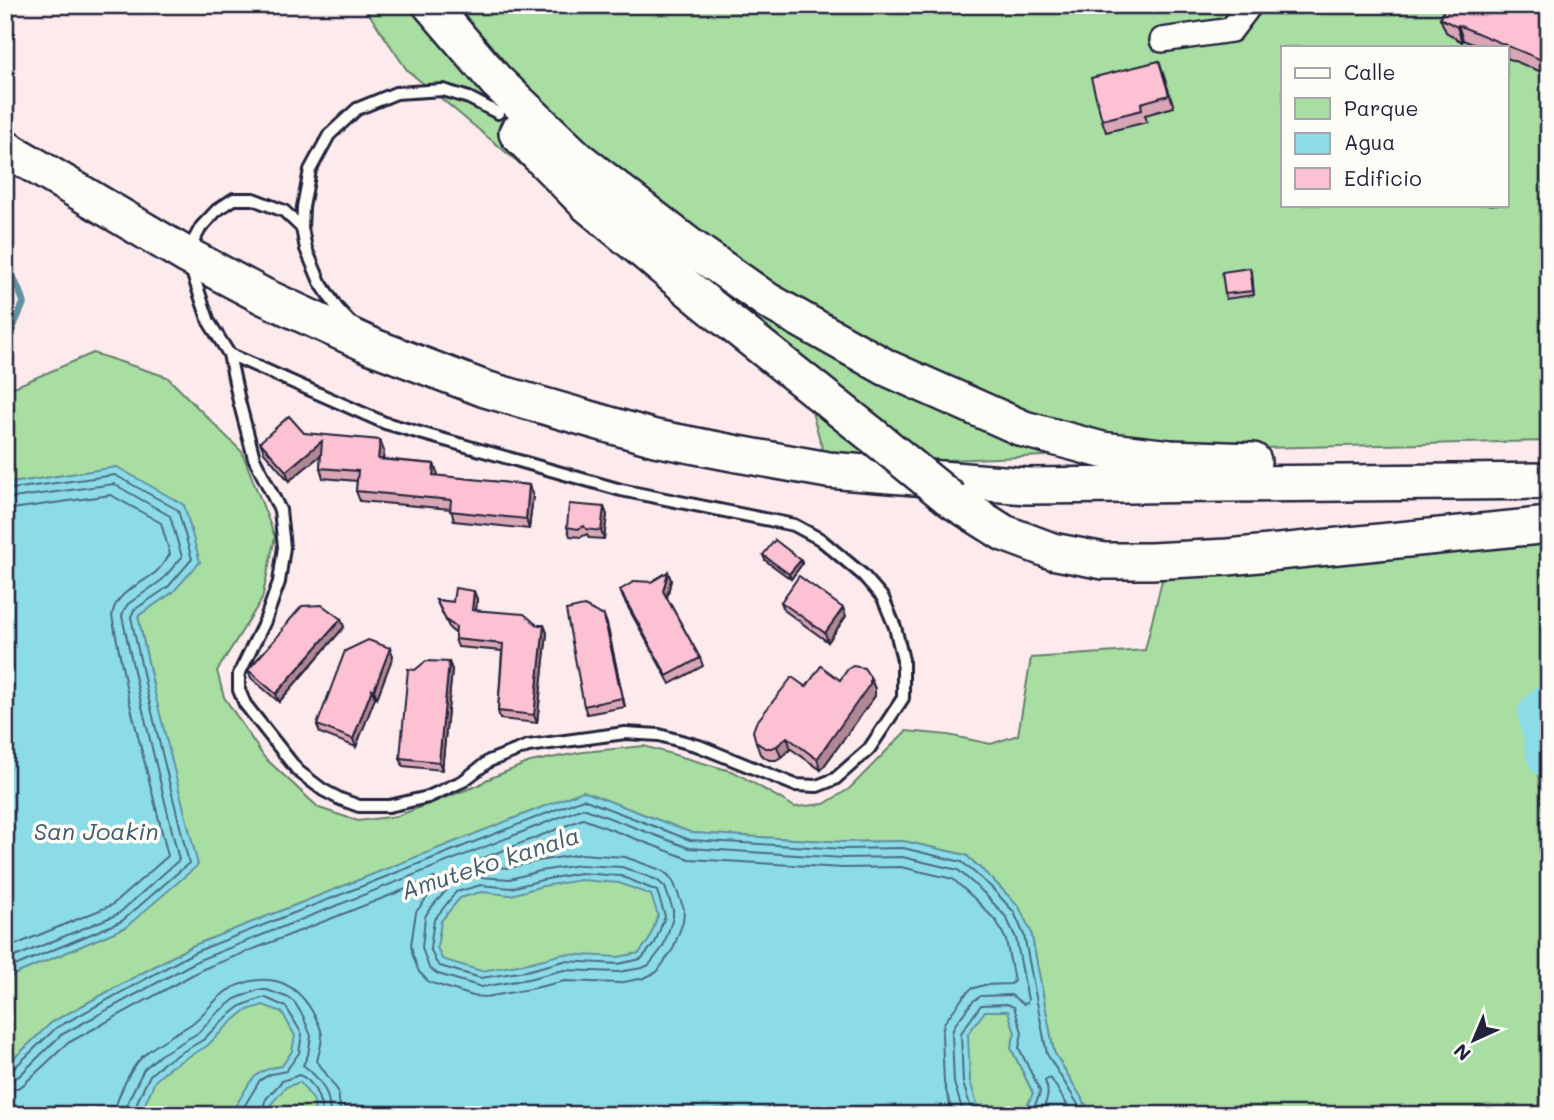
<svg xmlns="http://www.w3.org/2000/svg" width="1554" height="1120" font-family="Mali,sans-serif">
<rect width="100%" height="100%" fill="#fdeaec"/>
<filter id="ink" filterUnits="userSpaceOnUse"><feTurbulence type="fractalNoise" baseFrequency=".0143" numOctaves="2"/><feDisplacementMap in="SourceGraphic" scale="14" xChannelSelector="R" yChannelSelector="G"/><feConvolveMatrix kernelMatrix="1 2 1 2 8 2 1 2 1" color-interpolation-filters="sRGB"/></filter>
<g filter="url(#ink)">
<!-- green -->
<path fill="#a8dea2" stroke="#65806e" stroke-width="2" fill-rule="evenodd" d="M363 5H1549V441L1216 449 827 465 810 405 407 70ZM1283 47H1507V205H1283Z
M93 353 167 377 242 452 275 537 262 599 217 671 224 697 264 757 319 808 358 821 397 816 479 785 486 780 530 762 583 752 644 746 734 772 795 807 824 804 849 789 906 731 948 735 991 744 1018 735 1031 658 1145 650 1163 576 1549 541V689L1530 719 1549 852V1115H1097L1087 1107 1054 1052 1031 932 1019 907 994 881 966 855 903 841 844 842 692 833 583 791 192 946 52 1022 5 1067V988L13 975 126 927 154 690 138 616 173 592 117 467 5 484V391Z
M606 862 1009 1011 1015 1033 1011 1048 1033 1093 1048 1115H37L413 907Z"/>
<!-- water -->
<path fill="#8cdce7" stroke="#6292a2" stroke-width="2" fill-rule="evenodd" d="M117 467 184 505 200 562 173 592 138 616 154 690 198 865 126 927 13 975 5 988V484Z
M583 791 692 833 844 842 903 841 966 855 994 881 1019 907 1031 932 1054 1052 1087 1107 1084 1115H1023L1033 1093 1011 1048 1015 1033 1008 1011H985L968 1034 970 1081 980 1115H315L314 1101 300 1082 286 1087 271 1104 272 1115H221L232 1112C248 1088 250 1069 282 1066L292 1051 295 1036 282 1012 263 1005 245 1011 227 1026 207 1046 169 1068 155 1081 140 1115H5V1067L52 1022 192 946ZM581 880 619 883 651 895 658 915 649 940 639 953 618 957 563 954 524 964 481 971 442 959 437 947 441 921 460 898 481 892 511 895 543 886Z"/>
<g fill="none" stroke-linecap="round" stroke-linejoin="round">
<!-- shore -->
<path stroke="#4c6c80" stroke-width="2" d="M5 490 115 475 178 510 192 559 168 587 134 610 131 617 147 692 189 863 122 921 10 968 5 974
M5 499 114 484 170 516 182 557 162 580 128 604 124 610 122 616 139 694 179 860 118 914 5 961
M5 510 111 495 161 523 170 554C166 560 161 567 156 572 139 586 115 592 112 616L128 696 168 856 112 905 5 949
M579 865 622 867 657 880 665 887 673 910V918L663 947 649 965 642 968 618 972 564 970 528 979 482 987 438 974 429 968 422 948 425 917 429 910 451 885 478 877 510 879 540 871Z
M580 873 621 876 657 891 665 916 655 943 641 959 618 964 564 961 526 971 481 978 440 966 436 962 430 948 434 920 456 892 481 885 511 888 542 880Z
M5 1071 13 1069 56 1028 195 952 583 799 690 840 844 849 903 848 962 862 990 886 1014 912 1024 935 1047 1054 1079 1106 1078 1115
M5 1080 13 1079 19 1076 61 1035 199 960 583 808 689 848 843 858 902 857 958 870 983 892 1006 917 1016 938 1028 1000 1027 1003 1023 1004 1011 995 981 996 973 1001 954 1026 952 1034 954 1083 964 1115
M5 1091 13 1090 23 1085 68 1043 203 969 434 878 438 880V883L416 912 411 945 413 956 419 972 429 982 473 996 486 997 530 989 565 981 619 983 644 978 657 972 673 949 683 922 684 909 673 881 668 875 661 870 625 857 581 854 538 861 509 868 481 866 479 864 481 859 583 819 689 859 843 868 901 867 953 879 976 900 997 922 1006 940 1014 981 1011 984 984 985 971 989 964 996 944 1023 942 1034 944 1083 953 1115
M114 1115C115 1104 120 1094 124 1085 136 1059 147 1050 171 1036 177 1032 184 1029 190 1025 206 1014 216 995 234 987 266 972 294 980 312 1011 316 1018 321 1027 322 1035 322 1044 319 1053 317 1061L338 1091 341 1115
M125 1115V1109L130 1097 144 1069 160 1055 198 1033 216 1014 235 999 258 990H267L289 998 295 1003 303 1016 311 1036 308 1055 303 1065C321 1079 330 1092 330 1115
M134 1115 138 1100 150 1075 165 1062 203 1040 222 1021 241 1006 261 998H266L286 1007 302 1034 299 1053 286 1071 271 1074 260 1080 239 1115
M265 1115 264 1104 266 1099 282 1081 299 1075C314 1080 321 1100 322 1115
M973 1115 963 1083 961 1033 981 1005 1007 1004 1014 1007 1022 1032 1019 1048 1040 1091 1039 1096 1030 1115
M1040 1115C1046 1102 1051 1095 1045 1081L1049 1078 1052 1080 1069 1108V1115"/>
<!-- stream -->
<path stroke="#6292a2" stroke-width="7" d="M5 258 24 302 5 346"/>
<!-- river -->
<path stroke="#8cdce7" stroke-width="44" d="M1549 705 1540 714 1549 756"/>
<!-- lane casing -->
<g stroke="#22223b" stroke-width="16">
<path id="lane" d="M188 251 201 227 217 210 234 199H253L284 211 302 228
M190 266 209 322 229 354 385 423 621 490 794 525 820 539 863 575 883 598 895 627 903 660V698L869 749 835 779 817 786 795 785 699 746 659 735 625 733 528 746 489 761 463 781 428 797 389 806H359L340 799 323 790 298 771 245 704 239 690V674L265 621 279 582 284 547 280 510 254 458 239 401 229 354
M350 322 337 308 320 282 306 249 302 228 303 207 310 170 329 135 357 109 396 93 443 90 469 98 498 113"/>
</g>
<!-- street casing -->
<g stroke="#22223b" stroke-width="28">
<path id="street" d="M1162 40 1231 30 1250 5"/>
</g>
<!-- primary casing -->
<g stroke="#22223b" stroke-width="40">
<path id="primary" d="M431 5 496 81 578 159 687 244 768 301 887 368 1024 429 1102 450 1170 458 1253 461
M517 133 587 204 706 303 871 434
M5 148 186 255 265 297 374 347 485 389 655 438 738 454 828 470 1027 486 1549 481
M952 500 1004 533 1052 551 1104 561H1151L1228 557 1549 525"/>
</g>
<!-- lane -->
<use href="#lane" stroke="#fdfcf7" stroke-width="10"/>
<!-- street -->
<use href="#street" stroke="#fdfcf7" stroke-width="23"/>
<!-- primary -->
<use href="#primary" stroke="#fdfcf7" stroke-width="35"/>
<!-- primary-bridge casing -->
<g stroke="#22223b" stroke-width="40" stroke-linecap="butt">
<path id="primary-bridge" d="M871 434 952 500"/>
</g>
<!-- primary-bridge -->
<use href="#primary-bridge" stroke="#fdfcf7" stroke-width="35"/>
</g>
<!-- wall -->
<path fill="#d9a6b5" stroke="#22223b" stroke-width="2" d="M1549 5V75L1507 58V47H1481L1463 40 1462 42 1446 32 1440 18Z
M1159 61 1174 107 1145 115 1147 122 1106 132 1102 120Z
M1252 272 1254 295 1226 299 1225 294Z
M304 433 384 451 383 459 434 464 437 476 529 485 533 496 529 529 454 521 451 509 360 501 356 491 357 481 323 478 320 468 321 455 289 481 264 452 260 442Z
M604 507 607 515 604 539 589 538 587 534 581 537 570 536 567 527Z
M763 555 801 560 802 564 791 579 765 560Z
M668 572 671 580 667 598 700 658 703 666 670 684 623 598 620 590 651 582Z
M477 599 476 611 537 625H544L547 633 537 723 500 719 498 711 502 651 458 647 455 639V633L450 629 436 600 453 602Z
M781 602 843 608 846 616 828 642 784 610Z
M604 616 607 624 625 707 587 714 584 706Z
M341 619 344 627 279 702 251 678 248 670 283 630 282 629Z
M390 648 393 656 377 698H375L356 747 320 733 317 725Z
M449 662 452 670 442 770 403 766 400 758 415 670Z
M870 677 875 689V696L821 770 791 749 781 757 776 760H769L760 754 756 742 806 687 840 680Z"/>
<!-- shaded-wall -->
<path fill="#b08794" stroke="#22223b" stroke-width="2" d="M1458 25 1463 40 1462 42 1457 27Z
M380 440 384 451 382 469 378 459Z
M322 441 326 451 289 481 286 471Z
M434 464 438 474 436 486 433 475Z
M529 485 533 496 529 529 526 519Z
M604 507 607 515 604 539 601 531Z
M801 560 802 564 791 579 789 574Z
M668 572 671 580 666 600 663 591Z
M474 591 477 599 475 619 472 610Z
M843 608 846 616 828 642 825 633Z
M604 616 607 624 625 707 622 698Z
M341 619 344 627 279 702 276 694Z
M544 625 547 633 537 723 534 715Z
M390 648 393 656 377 698 374 690Z
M449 662 452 670 442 770 439 762Z
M870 677 875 689V696L821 770 817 759Z
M372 689 375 698 356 747 353 739Z
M787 737 791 749 781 757 777 746Z"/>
<!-- building -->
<path fill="#fcc1d3" stroke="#22223b" stroke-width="2" d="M1446 5H1549V63L1458 25 1457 27 1440 18Z
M1159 61 1169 95 1141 103 1142 110 1102 120 1091 78Z
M1250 268 1253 291 1225 294 1222 272Z
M289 416 304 433 380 440 378 459 434 464 433 475 529 485 526 519 450 511 451 500 356 491 358 471 320 468 322 441 286 471 260 442Z
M569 504 604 507 601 531 586 529 584 526 578 529 567 527Z
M775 540 801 560 789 574 763 555Z
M668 572 663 591 700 658 667 676 620 590 635 581 651 582Z
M799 576 843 608 825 633 781 602Z
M455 588 474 591 472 610 524 614 537 625H544L534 715 498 711 503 644 455 639 456 627 447 621 436 600 453 602Z
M322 605 341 619 276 694 248 670 283 630 282 629 302 606Z
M584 606 604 616 622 698 584 706 566 610Z
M368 640 390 648 374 690 372 689 353 739 317 725 345 651Z
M426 661 449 662 439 762 400 758 408 669 415 670Z
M821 666 840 680 848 669 853 666 864 668 870 677V684L817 759 787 737 777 746 771 748H765L756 742 753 731 756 723 792 677 806 687Z"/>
</g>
<g text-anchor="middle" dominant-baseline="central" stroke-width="7" stroke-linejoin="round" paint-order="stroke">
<!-- water labels -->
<g font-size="24" font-style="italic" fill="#425a6f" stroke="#fdfcf7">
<text x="96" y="830">San Joakin</text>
<text transform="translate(490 862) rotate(-18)">Amuteko kanala</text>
</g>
</g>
<!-- margin -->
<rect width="1554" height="1120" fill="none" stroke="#fdfcf7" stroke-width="28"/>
<rect x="14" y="14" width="1526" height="1092" fill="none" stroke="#22223b" stroke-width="2.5" filter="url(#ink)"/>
<!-- legend -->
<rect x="1281" y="46" width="228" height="161" fill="#fdfcf7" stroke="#a5a5ac" stroke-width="2"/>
<rect x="1295" y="68" width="35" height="10" fill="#fdfcf7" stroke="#a5a5ac" stroke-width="2"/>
<text x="1344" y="80" font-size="21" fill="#22223b">Calle</text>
<rect x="1295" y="98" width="35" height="21" fill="#a8dea2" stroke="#a5a5ac" stroke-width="2"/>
<text x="1344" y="116" font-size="21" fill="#22223b">Parque</text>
<rect x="1295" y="133" width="35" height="21" fill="#8cdce7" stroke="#a5a5ac" stroke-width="2"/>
<text x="1344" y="150" font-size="21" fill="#22223b">Agua</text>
<rect x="1295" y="168" width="35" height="21" fill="#fcc1d3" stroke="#a5a5ac" stroke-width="2"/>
<text x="1344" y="186" font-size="21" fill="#22223b">Edificio</text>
<!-- north arrow -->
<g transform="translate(1474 1040) rotate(224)" stroke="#fdfcf7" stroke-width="5" paint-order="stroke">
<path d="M0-5L12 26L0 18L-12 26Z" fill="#22223b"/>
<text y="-10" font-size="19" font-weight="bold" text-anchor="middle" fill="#22223b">N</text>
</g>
</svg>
